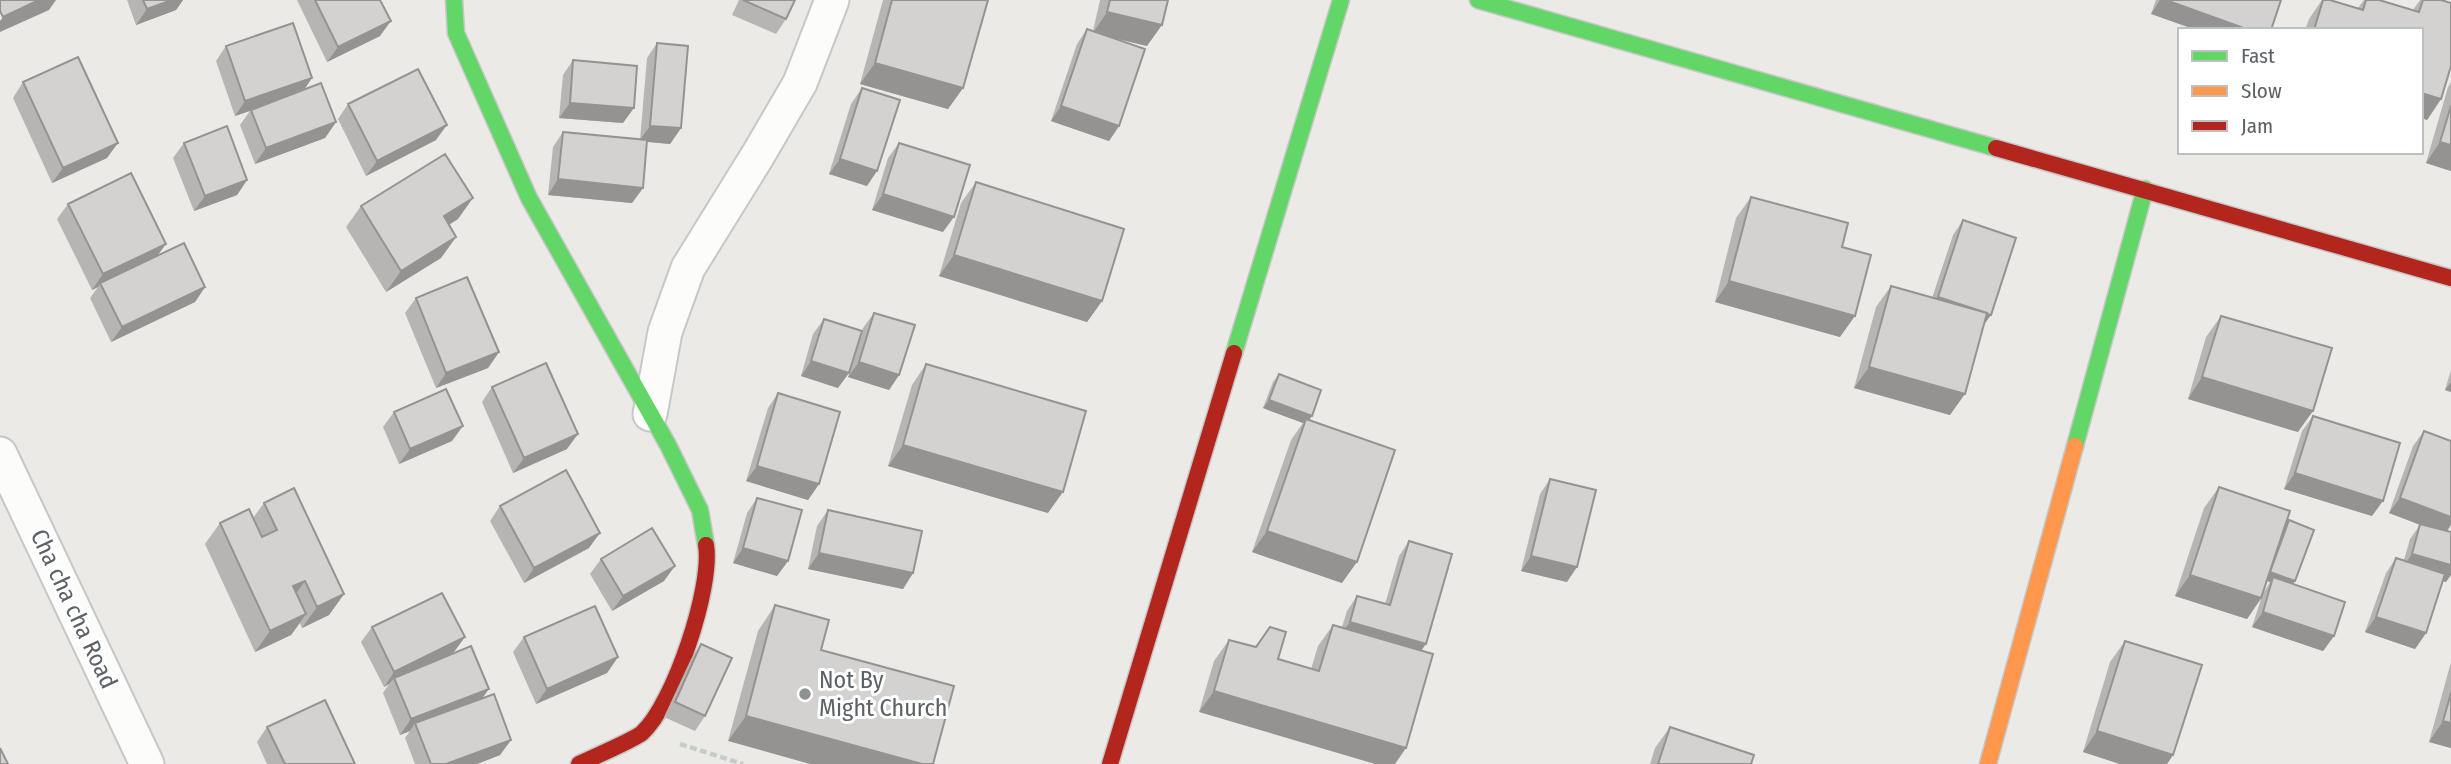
<svg xmlns="http://www.w3.org/2000/svg" width="2451" height="764" font-family="'Fira Sans Condensed',sans-serif">
<rect width="100%" height="100%" fill="#eceae6"/>
<g fill="none" stroke-linecap="round" stroke-linejoin="round">
<!-- street casing -->
<g stroke="#c7c7c7" stroke-width="37">
<path id="street" d="M650 414 665 332 688 268 758 155 800 83 832 0
M0 454 147 764"/>
</g>
<!-- fast casing -->
<g stroke="#c7c7c7" stroke-width="19">
<path id="fast" d="M454 0 456 33 529 198 668 445 700 510 706 545
M1478 0 1996 148
M1234 353 1341 0
M2075 446 2145 189"/>
</g>
<!-- slow casing -->
<g stroke="#c7c7c7" stroke-width="19">
<path id="slow" d="M1988 764 2075 446"/>
</g>
<!-- jam casing -->
<g stroke="#c7c7c7" stroke-width="19">
<path id="jam" d="M1996 148 2451 278
M579 764C593 757 632 741 642 733 674 704 713 586 706 545
M1110 764 1234 353"/>
</g>
<!-- path -->
<path stroke="#c6cdc8" stroke-width="4.5" stroke-dasharray="7 3.5" stroke-linecap="butt" d="M680 744 743 764"/>
<!-- street -->
<use href="#street" stroke="#fcfcfb" stroke-width="33"/>
<!-- fast -->
<use href="#fast" stroke="#63d668" stroke-width="16"/>
<!-- slow -->
<use href="#slow" stroke="#ff974d" stroke-width="16"/>
<!-- jam -->
<use href="#jam" stroke="#b3261e" stroke-width="16"/>
</g>
<!-- wall -->
<path fill="#b6b5b3" fill-rule="evenodd" d="M127 0H183L176 10 136 25Z
M297 0H380V36L327 62Z
M739 0H795L786 19 776 34 732 15Z
M883 0H988L963 88 948 109 860 84Z
M1100 0H1168L1147 46 1114 38 1119 126 1109 141 1051 121 1077 44 1087 29 1093 31Z
M2156 0H2281L2151 14Z
M2322 0H2330L2358 8 2364 0H2379L2413 10 2420 0H2441V99L2427 120 2421 30H2305L2309 19Z
M657 43 681 128 670 144 647 142 643 188 632 203 548 195 553 147 563 132 640 140 647 58Z
M226 46 305 89 336 122 325 138 255 164 240 125 250 111 235 116 216 61Z
M573 60 623 123 559 118 563 75Z
M23 82 107 158 52 183 13 98Z
M2451 82V171L2426 163 2448 87Z
M862 88 867 186 829 174 851 104Z
M348 104 436 140 366 176 338 119Z
M184 143 247 180 237 195 194 211 173 158Z
M899 143 943 232 872 210 888 158Z
M976 182 1102 301 1087 322 939 276 961 203Z
M1751 197 1842 247 1840 337 1715 302 1736 218Z
M68 204 156 257 205 287 195 302 111 342 90 298 98 287 92 290 57 219Z
M361 206 458 219 449 225 456 237 441 258 386 292 346 227Z
M1963 220 1984 324 1950 415 1854 388 1876 307 1891 286 1932 298 1953 235Z
M416 298 499 352 488 368 436 388 405 313Z
M874 313 899 375 889 390 848 377 863 328Z
M2221 316 2298 432 2188 399 2206 337Z
M824 319 838 388 801 376 813 334Z
M926 364 1048 513 888 466 912 385Z
M2451 370V392L2445 390Z
M1279 374 1312 416 1309 420 1342 583 1252 552 1291 440 1303 423 1263 408 1273 382Z
M492 387 567 449 513 473 482 402Z
M778 393 819 484 808 500 746 481 768 408Z
M394 412 452 441 399 464 383 427Z
M2313 416 2372 516 2284 489 2302 431Z
M2424 431 2447 531 2446 582 2443 581 2426 633 2415 649 2365 632 2386 573 2396 558 2404 560 2410 539 2420 525 2389 513 2413 446Z
M1550 479 1567 582 1521 571 1540 494Z
M2219 487 2285 526 2289 520 2295 581 2293 584 2334 636 2323 651 2252 627 2261 599 2247 619 2175 596 2204 508ZM2267 581 2270 582 2264 592Z
M757 498 788 561 777 576 733 563 747 513Z
M264 503 344 594 329 615 302 628 300 623 291 635 255 652 205 544 220 523 253 518Z
M500 506 589 548 524 583 490 521Z
M828 510 913 573 903 589 808 569 817 526Z
M1409 541 1426 644 1199 712 1214 661 1229 640 1278 659 1311 669 1318 646 1333 625 1342 627 1347 611 1357 596 1385 604 1399 556Z
M601 559 664 581 612 611 590 574Z
M775 605 821 650 728 741 758 631Z
M372 627 454 652 443 658 482 699 511 740 500 755 477 764H415L405 738 410 731 400 735 383 693 389 684 384 687 361 642Z
M524 637 618 657 607 673 536 704 513 652Z
M2125 641 2173 755 2167 764H2120L2083 752 2110 662Z
M701 644 705 716 695 731 664 717 691 659Z
M2451 662V748L2429 742Z
M267 727 355 764H267L257 742Z
M1670 727 1751 764H1650L1655 748Z"/>
<!-- shaded-wall -->
<path fill="#949392" d="M39 0H56L49 10 0 32V21L3 17Z
M172 0H183L176 10 136 25 147 9Z
M2160 0H2166L2249 30H2196L2151 14Z
M1107 12 1162 25 1147 46 1093 33Z
M391 21 380 36 327 62 338 47Z
M875 63 963 88 948 109 860 84Z
M312 78 302 93 235 116 245 101Z
M2421 93 2441 99 2427 120 2421 118Z
M570 103 634 108 623 123 559 118Z
M1061 106 1119 126 1109 141 1051 121Z
M336 122 325 138 255 164 266 148Z
M447 125 436 140 366 176 377 161Z
M650 126 681 128 670 144 639 141Z
M2440 142 2451 145V171L2426 163Z
M118 143 107 158 52 183 63 168Z
M840 159 877 171 867 186 829 174Z
M558 179 643 188 632 203 548 195Z
M247 180 237 195 194 211 205 196Z
M883 194 954 217 943 232 872 210Z
M473 198 458 219 429 237 444 216Z
M456 237 441 258 386 292 401 271Z
M166 244 155 259 100 283 98 287 92 290 103 274Z
M954 255 1102 301 1087 322 939 276Z
M1729 281 1855 316 1840 337 1715 302Z
M205 287 195 302 111 342 122 327Z
M1938 297 1991 315 1980 330 1927 312Z
M499 352 488 368 436 388 446 373Z
M811 361 849 373 838 388 801 376Z
M859 362 899 375 889 390 848 377Z
M1869 367 1965 394 1950 415 1854 388Z
M2202 377 2313 411 2298 432 2188 399Z
M2451 382V392L2445 390Z
M1269 400 1312 416 1306 424V419L1303 423 1263 408Z
M463 426 452 441 399 464 410 449Z
M578 434 567 449 513 473 524 458Z
M903 445 1063 492 1048 513 888 466Z
M757 466 819 484 808 500 746 481Z
M2295 473 2383 501 2372 516 2284 489Z
M2400 498 2451 517V525L2445 534 2389 513Z
M1267 531 1357 562 1342 583 1252 552Z
M600 533 589 548 524 583 534 568Z
M743 548 788 561 777 576 733 563Z
M819 553 913 573 903 589 808 569Z
M2412 554 2451 565V575L2446 582 2401 570Z
M1531 556 1577 567 1567 582 1521 571Z
M675 566 664 581 612 611 623 596Z
M2270 572 2295 581 2289 589 2273 577 2270 582 2264 580Z
M2190 575 2261 598 2247 619 2175 596Z
M305 581 290 602 293 586Z
M344 594 329 615 302 628 317 607Z
M2263 612 2334 636 2323 651 2252 627Z
M306 614 291 635 255 652 270 631Z
M2376 617 2426 633 2415 649 2365 632Z
M1350 622 1426 644 1415 659 1339 637Z
M465 637 454 652 395 681 394 678 389 684 384 687 394 672Z
M618 657 607 673 536 704 547 689Z
M489 689 478 704 415 723 410 731 400 735 411 719Z
M1214 691 1406 748 1395 764H1375L1199 712Z
M746 716 922 764H810L728 741Z
M2443 721 2451 723V748L2429 742Z
M2097 731 2173 755 2167 764H2120L2083 752Z
M511 740 500 755 477 764H446Z"/>
<!-- building -->
<path fill="#d4d2d0" stroke="#949392" stroke-width="2" d="M0 0H39L3 17 0 11Z
M143 0H172L147 9Z
M315 0H380L391 21 338 47Z
M743 0H795L786 19Z
M892 0H988L963 88 875 63Z
M1110 0H1168L1162 25 1107 12Z
M2166 0H2281L2271 30H2249Z
M2323 0H2330L2363 10 2366 0H2379L2419 12 2423 0H2441L2451 3V66L2441 99 2421 93V30H2314Z
M293 23 312 78 245 101 226 46Z
M1087 29 1145 49 1119 126 1061 106Z
M657 43 688 46 681 128 650 126Z
M78 57 118 143 63 168 23 82Z
M573 60 637 66 634 108 570 103Z
M418 69 447 125 377 161 348 104Z
M321 83 336 122 266 148 251 110Z
M862 88 900 100 877 171 840 159Z
M2451 106V145L2440 142Z
M227 126 247 180 205 196 184 143Z
M563 132 647 140 643 188 558 179Z
M899 143 970 165 954 217 883 194Z
M445 154 473 198 444 216 456 237 401 271 361 206Z
M131 173 166 244 103 274 68 204Z
M976 182 1124 229 1102 301 954 255Z
M1751 197 1848 223 1842 247 1871 255 1855 316 1729 281Z
M1963 220 2016 238 1991 315 1987 314V313L1938 297Z
M184 243 205 287 122 327 100 283Z
M467 277 499 352 446 373 416 298Z
M1891 286 1987 313 1965 394 1869 367Z
M874 313 915 325 899 375 859 362Z
M2221 316 2332 348 2313 411 2202 377Z
M824 319 862 331 849 373 811 361Z
M546 363 578 434 524 458 492 387Z
M926 364 1086 411 1063 492 903 445Z
M1279 374 1321 390 1312 416 1269 400Z
M446 389 463 426 410 449 394 412Z
M778 393 840 412 819 484 757 466Z
M2313 416 2400 443 2383 501 2295 473Z
M1306 419 1395 450 1357 562 1267 531Z
M2424 431 2451 441V517L2400 498Z
M566 470 600 533 534 568 500 506Z
M1550 479 1596 490 1577 567 1531 556Z
M2219 487 2290 511 2261 598 2190 575Z
M294 488 344 594 317 607 305 581 293 586 306 614 270 631 220 523 249 509 262 537 277 530 264 503Z
M757 498 802 510 788 561 743 548Z
M828 510 922 531 913 573 819 553Z
M2289 520 2314 530 2295 581 2270 572Z
M2420 524 2451 532V565L2412 554Z
M652 528 675 566 623 596 601 559Z
M1409 541 1452 554 1426 644 1350 622 1357 596 1390 605Z
M2396 558 2445 574 2426 633 2376 617Z
M2273 577 2345 602 2334 636 2263 612Z
M442 593 465 637 394 672 372 627Z
M775 605 829 620 821 650 954 686 933 764H922L746 716Z
M595 606 618 657 547 689 524 637Z
M1333 625 1433 654 1406 748 1214 691 1229 640 1256 647 1270 627 1286 632 1278 659 1319 671Z
M2125 641 2202 665 2173 755 2097 731Z
M701 644 732 658 705 716 675 702Z
M471 646 489 689 411 719 394 678Z
M2451 693V723L2443 721Z
M494 694 511 740 446 764H431L415 723Z
M325 700 355 764H285L267 727Z
M1670 727 1754 755 1751 764H1658Z
M0 748 8 764H0Z"/>
<!-- markers -->
<circle fill="#8e9192" stroke="#fff" stroke-width="2.5" cx="805" cy="694" r="7"/>
<g text-anchor="middle" dominant-baseline="central" stroke-width="6" stroke-linejoin="round" paint-order="stroke">
<!-- street labels -->
<g font-size="24" fill="#5b6165" stroke="#fff">
<text transform="translate(74 609) rotate(65)">Cha cha cha Road</text>
</g>
<!-- poi labels -->
<g font-size="24" fill="#5b6165" stroke="#fff" text-anchor="start">
<text x="819" y="680">Not By<tspan x="819" dy="28">Might Church</tspan></text>
</g>
</g>
<!-- legend -->
<rect x="2178" y="28" width="245" height="126" fill="#ffffff" stroke="#bdc0c1" stroke-width="2"/>
<rect x="2192" y="51" width="35" height="10" fill="#63d668" stroke="#bdc0c1" stroke-width="2"/>
<text x="2241" y="63" font-size="21" fill="#5b6165">Fast</text>
<rect x="2192" y="86" width="35" height="10" fill="#ff974d" stroke="#bdc0c1" stroke-width="2"/>
<text x="2241" y="98" font-size="21" fill="#5b6165">Slow</text>
<rect x="2192" y="121" width="35" height="10" fill="#b3261e" stroke="#bdc0c1" stroke-width="2"/>
<text x="2241" y="133" font-size="21" fill="#5b6165">Jam</text>
</svg>
